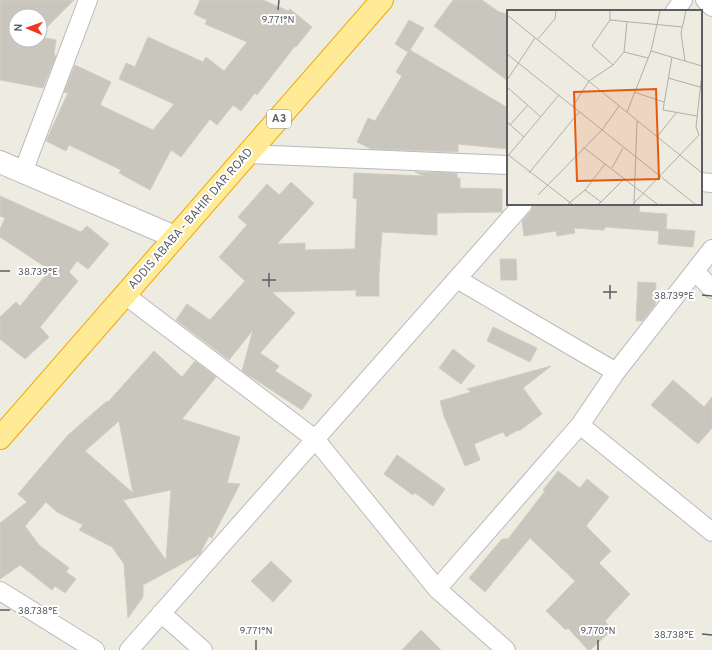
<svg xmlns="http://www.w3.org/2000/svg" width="712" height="650" font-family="Overpass,sans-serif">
<rect width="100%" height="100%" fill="#eeebe1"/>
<!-- building -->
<path fill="#c9c6be" stroke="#d3cdbf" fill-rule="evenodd" d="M0 0H74L40 34V16H16V40H40V37L56 40 54 55 56 56 43 88 0 80Z
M200 0H263L288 11 290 9 312 27 296 47 295 46 257 95 255 93 241 111 233 105 217 125 210 119 181 157 171 150 150 190 119 173 121 170 69 145 66 151 46 141 68 93 64 92 75 65 111 82 100 105 153 130 174 104 119 79 126 63 135 67 148 37 203 62 206 57 224 71 247 42 205 24 207 20 194 14Z
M453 0H482L499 12 508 14V81L434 26Z
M409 20 424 28 410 50 508 108V149L458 144V152L371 149 357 142 368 118 375 121 402 76 396 72 408 52 395 44Z
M415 172 457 173V178H460V188L502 189V212L437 213V235L382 232 379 274V296H356V290L272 292 295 313 260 353 279 366 275 371 312 395 302 410 242 371 253 330 229 360 176 320 187 304 210 320 245 281 219 257 247 225 238 217 267 184 279 195 291 182 314 203 277 244 305 243V250L355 249 357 199 353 198 354 173 424 176Z
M0 196 81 232 87 226 109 244 88 269 77 261 69 272 78 281 40 327 49 337 25 359 0 339V317L16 302 20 306 50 270 0 237V229L5 218 0 216Z
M533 204H640L639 212 667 214 666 229 695 231 693 247 658 244 659 231 605 227 604 230 574 228 575 233 557 236 556 231 524 236 522 221 531 211Z
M500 259H516L517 280H501Z
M638 282 656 283 655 305 642 321H636Z
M493 327 537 348 530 362 487 341Z
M453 349 475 366 461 384 439 368Z
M154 351 182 377 195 361 216 377 182 419 240 437 227 483 240 484 212 538 209 536 200 554 143 585V597L128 618 124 564 112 547 79 530 83 525 57 512 46 502 25 526 39 545 69 568 66 572 76 579 65 593 55 586 52 590 20 565 0 579V523L27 502 18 494 68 435 107 401 108 402ZM119 421 133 493 85 451ZM171 490 166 560 123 500Z
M551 366 523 388 542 414 519 431 518 430 506 437 503 432 474 444 480 460 465 466 444 416 440 401 471 392 467 389Z
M673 380 704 407 712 397V428L698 444 651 405Z
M397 455 445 489 433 506 415 493 413 495 384 474Z
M558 471 580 488 587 479 609 497 586 526 611 551 599 563 630 594 605 621 612 630 590 650H588L568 628 566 630 546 611 575 581 530 538 485 592 469 578 502 539H508L545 491 543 490Z
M271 561 292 581 273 602 251 581Z
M421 630 441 650H402Z"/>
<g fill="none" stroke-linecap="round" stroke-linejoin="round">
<!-- minor casing -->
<g stroke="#b7babf" stroke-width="20">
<path id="minor" d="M705 0 712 7
M675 11 683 0
M248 154 508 165
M23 172 88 0
M701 182 712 183
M695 271 712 289
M457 279 616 372
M125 295 315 439 437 589 506 650
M580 425 712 532
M437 589 580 425 616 372 712 249
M0 591 95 650
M161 613 203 650
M129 650 523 204"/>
</g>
<!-- tertiary casing -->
<g stroke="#b7babf" stroke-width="24">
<path id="tertiary" d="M0 162 175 237"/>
</g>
<!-- trunk casing -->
<g stroke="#efa900" stroke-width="24">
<path id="trunk" d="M0 438 382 0"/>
</g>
<!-- minor -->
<use href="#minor" stroke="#fff" stroke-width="18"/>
<!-- tertiary -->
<use href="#tertiary" stroke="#fff" stroke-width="22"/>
<!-- trunk -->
<use href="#trunk" stroke="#ffea96" stroke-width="22"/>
</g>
<!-- ticks -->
<path fill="none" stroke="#5a5e63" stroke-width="1.5" d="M278 10 279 0M0 271H10M262 280H276M269 287V273M603 292H617M702 295 712 296M610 299V285M0 610H10M702 634 712 635M256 650V640M598 650V640"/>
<g text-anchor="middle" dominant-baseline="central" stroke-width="4" stroke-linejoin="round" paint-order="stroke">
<!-- shield labels -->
<rect fill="#fff" stroke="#8c8e92" stroke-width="1" x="267" y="110" width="24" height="18" rx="3"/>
<g font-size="11" font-weight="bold" fill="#5a5e63">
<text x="279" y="119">A3</text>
</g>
<!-- street labels -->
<g font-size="12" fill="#5a5e63" stroke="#fff">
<text transform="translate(191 219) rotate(-49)">ADDIS ABABA - BAHIR DAR ROAD</text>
</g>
</g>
<!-- overview -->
<g transform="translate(507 10)">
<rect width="195" height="195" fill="#eeebe1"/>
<path fill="none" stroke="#afafab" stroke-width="1" d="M103 1V10L85 36 106 55M0 5 195 163M103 10 175 17M30 30 48 9 49 1M144 41 195 56M117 42 141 48M0 44 188 194M165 47 156 100 190 106M178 51 174 23 179 1M161 68 193 77M0 70 28 28M0 77 34 107M127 82 157 92M66 96 82 71 106 55 117 42 120 12M120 102 144 41 153 1M0 112 17 127M3 115 21 95M150 127 169 103M76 137 150 194M0 144 65 194M0 147 52 85M105 158 116 138M22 163 72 102M78 180 94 192M31 185 95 120 112 96M61 194 78 180 98 154M92 194 118 168M126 194 192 125 189 117 195 63M127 194 130 111"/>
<path fill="#e8590c" fill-opacity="0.15" stroke="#e8590c" stroke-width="2" d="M149 79 152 169 70 171 67 82Z"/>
<rect width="195" height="195" fill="none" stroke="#5a5e63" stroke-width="2"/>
</g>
<g font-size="10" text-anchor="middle" fill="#5a5e63" stroke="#fff" stroke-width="4" stroke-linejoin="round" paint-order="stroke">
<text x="278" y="23">9.771°N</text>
<text x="38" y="275">38.739°E</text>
<text x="674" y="299">38.739°E</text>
<text x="38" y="614">38.738°E</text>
<text x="256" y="634">9.771°N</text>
<text x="598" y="634">9.770°N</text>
<text x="674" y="638">38.738°E</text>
</g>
<!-- north arrow -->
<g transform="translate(28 28) rotate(272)"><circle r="19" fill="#ffffff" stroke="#bdbfc1"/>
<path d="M0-3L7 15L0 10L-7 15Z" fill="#f43522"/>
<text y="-6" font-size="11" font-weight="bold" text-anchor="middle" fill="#5a5e63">N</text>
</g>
</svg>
